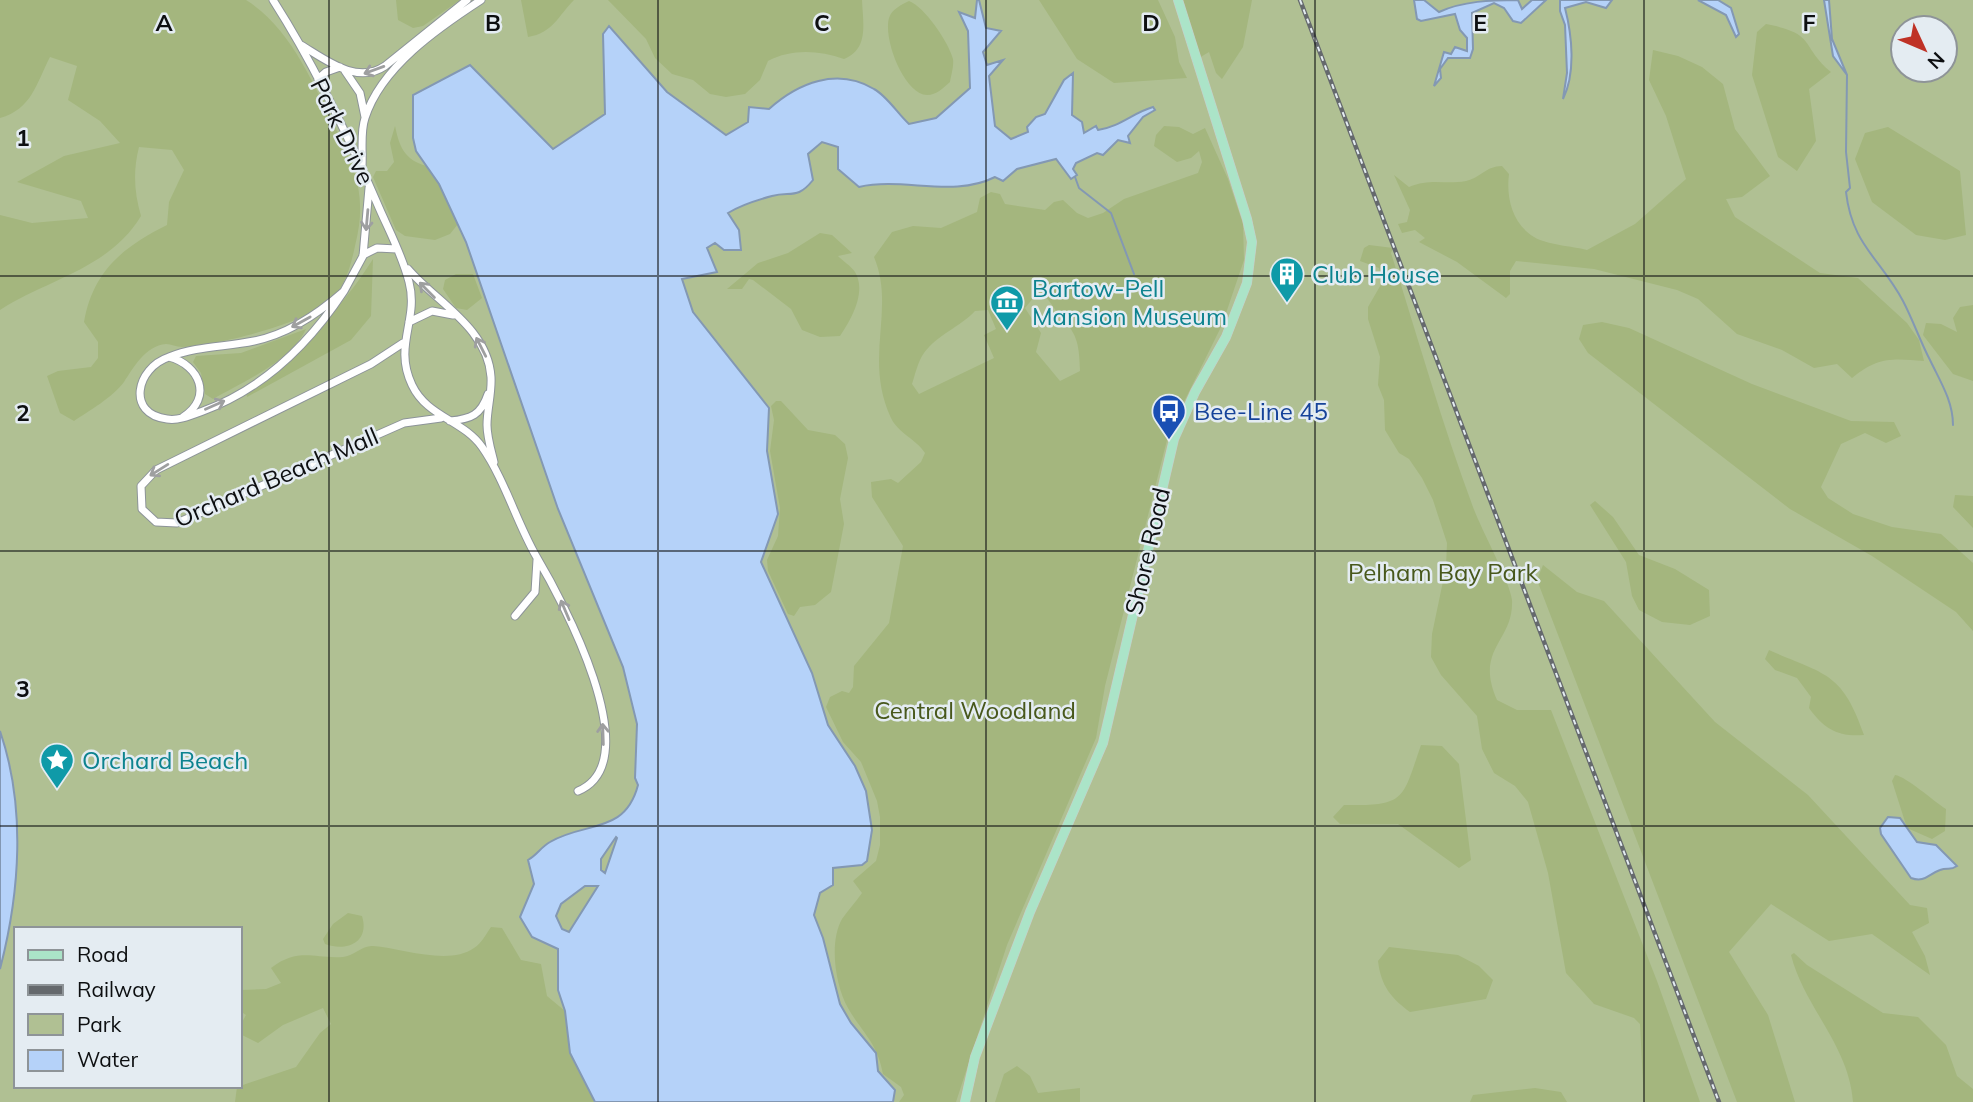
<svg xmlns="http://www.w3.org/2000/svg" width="1973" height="1102" font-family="Mulish,sans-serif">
<rect width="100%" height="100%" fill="#e4ecf2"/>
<!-- green -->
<path fill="#b0c093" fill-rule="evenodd" d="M0 0H1973V1102H864L640 678 706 1102H0C0 1062 0 1006 0 968 13 880 30 819 0 731ZM1903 28H1945V70H1903ZM16 929H240V1086H16Z"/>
<!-- forest -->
<path fill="#a4b67e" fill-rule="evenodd" d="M0 0H246C291 28 313 84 336 129 357 171 367 199 355 246 351 265 346 284 332 299 306 324 218 345 182 347 176 347 171 344 166 344 145 346 134 367 124 382 113 397 89 411 74 421L60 413 47 376 58 371 91 367 98 358V342L84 322C93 271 123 247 167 225L169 202 184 170 172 150 139 147C133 171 134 192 141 216 109 269 48 279 0 310V215L32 223 88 218 81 201 17 182 64 156 120 143 100 121 68 100 77 66 50 57C36 84 32 109 0 118Z
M396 0H460L423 26 413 28 398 20Z
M521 0H574C558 16 553 33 528 37Z
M608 0H862C863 24 869 49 844 59 818 50 791 49 768 61L760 80 745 94 726 97 710 94 693 80 672 74 655 58 646 39Z
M1039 0H1158L1175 37 1179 62 1187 78 1114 83 1077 59Z
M1181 0H1252L1243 47 1222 79 1216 73 1209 52 1199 58Z
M909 1C925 7 949 43 953 59 954 66 951 76 950 82 943 88 937 95 927 95 904 94 883 39 889 18 892 9 901 5 909 1Z
M1766 24C1818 34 1799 45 1831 72L1809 89 1816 141 1797 171 1778 157 1752 75 1757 32Z
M1653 50 1678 56 1702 67 1723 84 1735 129 1770 176 1742 197 1726 199 1735 217 1820 273 1858 278 1907 323 1919 340 1924 361C1892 358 1877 357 1852 378L1837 364 1814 368 1782 350 1737 334 1698 299 1677 290 1594 269 1516 261 1510 271V294L1506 298 1457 262 1419 242 1425 238 1415 230 1402 233 1398 224 1407 222 1410 210 1394 175 1409 187C1431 178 1445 185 1466 181 1480 178 1486 166 1502 166L1509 174C1506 197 1512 224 1534 237 1547 245 1572 246 1587 250L1635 224 1686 179 1666 116 1649 80Z
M395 126C400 150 406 161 430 167L458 224 450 234 435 240 405 236 396 230 373 177 376 171H387L394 162 390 143Z
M1164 126 1179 127 1193 134 1205 128 1228 179 1243 224 1244 260 1222 325 1169 432 1105 686 1096 738 1007 945 956 1102H899L904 1095 901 1087 883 1074C877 1042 863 1034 848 1008 835 985 829 942 842 919 848 910 856 902 862 893L853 881 876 861 880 845V817L877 801 861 762 843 742 826 707 830 697 842 691 849 693 853 687 854 666 889 623 903 546 872 497 871 482 891 479 898 483 921 462 925 453C916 439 898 433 891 418 863 358 896 310 874 257L892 232 913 226 941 228 977 212 980 198 991 192 1000 194 1005 204 1045 210 1054 202 1063 200 1077 213 1088 218 1103 213 1124 199 1198 173 1202 162 1199 151 1191 158 1177 162 1154 146 1156 135ZM1039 291C1049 298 1051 305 1058 313 1077 334 1079 341 1080 371L1060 381 1036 352 1041 333 1025 308ZM988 310 996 329 984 335 994 358 919 394 912 384C915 375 918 361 924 353 937 335 960 327 975 311Z
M1888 127 1960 171 1966 235 1945 240 1916 235 1872 202 1855 159 1865 133Z
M820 233 832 235 852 253 838 256C843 261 851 266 855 272 867 292 851 320 840 336L820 337 802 330 791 309 753 280 749 279 742 289H727L758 263 788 253Z
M1369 245 1393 248 1391 253C1418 338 1442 424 1473 507 1481 529 1510 582 1512 600 1514 642 1474 648 1497 700L1517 710H1551L1657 981 1700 1102H1644L1640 1024 1634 1018 1594 1004 1566 973 1548 873 1528 802 1515 786 1494 773 1482 749 1477 716 1441 675 1431 657 1432 634 1446 567 1447 543 1433 500 1422 478 1409 459 1399 453 1385 430 1384 400 1378 385 1380 357 1368 319V307L1383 281 1379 268 1360 261 1364 248Z
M373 259 371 316 351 340 247 397 246 393C297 353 338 314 373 259Z
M456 274H473L482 298 467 310 456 308 443 289 445 280Z
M1973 305V381L1953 374 1923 335 1926 323 1941 324 1957 332 1953 318 1960 307Z
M1602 322 1629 328 1752 384 1851 421 1894 422 1901 436 1886 443 1865 433 1841 444 1821 487 1828 498 1853 514 1892 527 1941 534 1973 563V631L1956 612 1872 556 1790 509 1588 353 1579 339 1583 325Z
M306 329C291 361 243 382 213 399L205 394 201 373 193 362 196 356 241 353Z
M776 401H781L808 430 835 435 845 444 848 458 840 499 844 524 831 592 815 605 800 607 794 616 788 614 768 571 767 560 778 536 780 508 770 451 774 420 771 406Z
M1955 495 1973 496V528L1953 507Z
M1595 501 1613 517 1639 555 1675 569 1709 590 1710 616 1690 625 1662 622 1639 610 1632 596 1626 562 1590 505Z
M1543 565 1577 592 1604 601 1715 722 1808 795 1910 905 1927 908 1929 923 1912 932 1925 956 1930 975 1872 934 1829 941 1771 904 1729 952 1768 1015 1795 1102H1737L1537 580Z
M1769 650C1825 675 1842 671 1864 735 1838 737 1824 729 1809 708L1811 697 1797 678 1775 670 1765 659Z
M1421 745 1442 746 1459 764 1471 860 1459 868 1398 824H1340L1333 817 1344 805C1406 806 1402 800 1421 745Z
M1895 775C1907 777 1932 800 1946 809L1945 831 1932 839 1907 828 1892 781Z
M348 913 362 916C370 942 347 952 325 944L323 939 333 924Z
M491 927 502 928 521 960 541 964 547 996 565 1011 570 1053 595 1102H235L237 1087 296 1067 320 1033 331 1024 323 1008 283 1025 258 1043 240 1034V1026L246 1015 240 1011V990L266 989 281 983 271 968C299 947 313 959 343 957 353 956 363 945 373 946 401 948 449 966 474 948 481 944 486 934 491 927Z
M1389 947 1458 955 1479 966 1493 980 1486 999 1410 1012C1391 998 1381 986 1378 961Z
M1794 953 1807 965 1883 1013 1918 1017 1946 1045 1957 1076 1973 1089V1102H1853C1849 1045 1804 1007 1791 955Z
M1017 1066 1030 1076 1038 1093 1080 1088V1102H995L1004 1074Z
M1535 1088 1561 1092 1567 1102H1470L1473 1095Z"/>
<!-- water -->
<path fill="#b5d2f9" stroke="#8398b3" stroke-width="2" fill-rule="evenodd" d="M977 0H979L986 28 1001 31 983 52 987 65 1003 60 989 76 995 126 1011 139 1028 132 1027 127 1036 117 1045 114 1064 80 1073 73 1072 115 1082 122 1084 133 1096 126 1098 130C1122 126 1132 113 1153 107L1155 110 1143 117 1128 136 1130 143 1118 140 1103 155 1097 153 1076 163 1073 169 1077 175 1071 179 1056 159 1017 169 1003 181 995 177C954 198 903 177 859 187L838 169V147L822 142 808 154 813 180C797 200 791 191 772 196 757 200 741 205 728 213L739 230 741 250H724L715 243 707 248 717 272 682 279 693 312 769 408 767 451 778 514 761 562 812 673 828 725 855 766 866 791 872 830 867 861 862 865 833 868V885L820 893 814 915 823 938 840 1004 851 1023 876 1053 878 1071 895 1090 893 1102H595L570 1053 565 1011 558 990V949L532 937 520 917 534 884 528 860C537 855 541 847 550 842 585 821 625 835 638 785L635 778 637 724 623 667 558 509 466 242 439 184 416 151 413 138V95L470 65 553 149 605 114 603 34 609 26 667 92 726 135 748 122 749 107 769 109C798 83 837 67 874 89 887 96 898 114 909 124L936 118 970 88 968 31 959 12 975 18ZM616 837 617 838 605 873 601 870V859ZM585 886H598L569 932 562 929 556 916 561 904Z
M1414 0H1424L1439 12C1463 1 1491 0 1518 0L1522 9 1532 0H1546L1521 23 1513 21 1504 8 1494 3 1472 13 1473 49 1470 58H1448L1440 69 1441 78 1434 86 1444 52 1451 54 1455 47 1467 51V38L1460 30 1455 14 1421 21 1417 19Z
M1560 0H1612L1606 8 1586 2 1565 8C1572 35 1576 73 1563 99L1567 73 1565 25 1560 11Z
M1698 0H1718L1731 8 1739 34 1736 37 1726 15Z
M1824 0H1829L1832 39 1847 75 1833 56Z
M0 731C26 807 20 892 0 969Z
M1888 817 1900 818 1917 842 1936 845 1957 866C1950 871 1948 867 1940 870 1928 874 1925 883 1911 878L1881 834 1880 828Z"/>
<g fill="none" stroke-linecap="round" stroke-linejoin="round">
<!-- stream -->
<path stroke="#8398b3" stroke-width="2" d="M1847 75 1846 152 1850 188 1846 192C1852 245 1880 258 1903 301 1913 320 1920 341 1930 360 1940 381 1953 401 1953 425
M1075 177 1079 188 1111 213 1134 274"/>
<!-- minor casing -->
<g stroke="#8d9499" stroke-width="9">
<path id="minor" d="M273 0C314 64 347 133 377 203 388 229 402 254 409 282 419 320 393 345 412 385 427 417 463 420 482 447 505 480 516 521 536 556 561 598 650 761 578 791
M301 45C326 60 357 85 385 66L467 0
M345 71 360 93 365 117
M318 79 326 72 340 67
M362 166C363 151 360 133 365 118 381 67 438 28 481 0
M363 255 377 248 397 249
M408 269C436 302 488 328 491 377 492 393 487 409 487 425 487 437 491 450 494 462
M344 291 363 256 369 188
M409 322 432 311 453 315
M403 343 371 364 156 470 141 486 142 509 156 522 177 523 404 423 441 418
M169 357C197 346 225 347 254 341 289 334 318 314 344 291 309 344 263 389 203 411 192 415 179 421 167 419 126 414 136 368 169 357 200 365 213 398 183 417
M450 421C471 419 481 415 488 394
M515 616 535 592 537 560"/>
</g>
<!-- major casing -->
<g stroke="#cacacb" stroke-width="10">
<path id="major" d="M965 1102 975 1057 1030 912 1103 743 1174 439 1195 392 1226 337 1247 283 1252 242 1247 219 1178 0"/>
</g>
<!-- minor -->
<use href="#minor" stroke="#fff" stroke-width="7"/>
<!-- major -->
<use href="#major" stroke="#abe4c8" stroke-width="9"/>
<!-- rail casing -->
<g stroke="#65696d" stroke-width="4.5">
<path id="rail" d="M1300 0 1719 1102"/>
</g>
<!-- rail -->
<use href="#rail" stroke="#e4ecf2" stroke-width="2" stroke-dasharray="5" stroke-linecap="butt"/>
</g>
<!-- one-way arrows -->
<defs><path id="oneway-shaft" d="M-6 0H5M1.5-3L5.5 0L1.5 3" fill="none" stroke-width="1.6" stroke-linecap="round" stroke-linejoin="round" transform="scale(1.75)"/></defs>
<g stroke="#9e9fa0">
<use href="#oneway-shaft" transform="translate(374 70) rotate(160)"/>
<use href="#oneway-shaft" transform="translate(367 220) rotate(95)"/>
<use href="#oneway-shaft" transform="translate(427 290) rotate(-135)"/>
<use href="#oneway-shaft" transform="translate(301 322) rotate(151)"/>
<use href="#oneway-shaft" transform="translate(481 347) rotate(-117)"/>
<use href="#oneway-shaft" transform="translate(215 405) rotate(-24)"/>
<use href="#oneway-shaft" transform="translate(159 470) rotate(148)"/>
<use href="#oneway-shaft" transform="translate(565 610) rotate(-113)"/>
<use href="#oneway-shaft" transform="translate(603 734) rotate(-92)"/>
</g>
<!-- grid -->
<path fill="none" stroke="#0d0f11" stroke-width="2" stroke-opacity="0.55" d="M329 0V1102M658 0V1102M986 0V1102M1315 0V1102M1644 0V1102M0 276H1973M0 551H1973M0 826H1973"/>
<!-- icons -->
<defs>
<g id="building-pin" transform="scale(1.75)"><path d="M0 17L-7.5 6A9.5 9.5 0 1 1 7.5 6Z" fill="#0f9aa8" stroke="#e4ecf2"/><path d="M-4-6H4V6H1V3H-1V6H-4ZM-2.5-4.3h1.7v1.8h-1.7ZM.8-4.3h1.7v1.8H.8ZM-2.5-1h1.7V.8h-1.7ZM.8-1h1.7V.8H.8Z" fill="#fff"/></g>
<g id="museum-pin" transform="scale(1.75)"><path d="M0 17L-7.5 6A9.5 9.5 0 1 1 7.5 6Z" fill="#0f9aa8" stroke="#e4ecf2"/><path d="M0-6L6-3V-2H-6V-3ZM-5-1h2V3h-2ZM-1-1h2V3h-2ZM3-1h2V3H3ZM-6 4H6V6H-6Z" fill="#fff"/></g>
<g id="bus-pin" transform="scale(1.75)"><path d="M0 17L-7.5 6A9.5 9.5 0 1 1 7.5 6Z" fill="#1a4fb4" stroke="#e4ecf2"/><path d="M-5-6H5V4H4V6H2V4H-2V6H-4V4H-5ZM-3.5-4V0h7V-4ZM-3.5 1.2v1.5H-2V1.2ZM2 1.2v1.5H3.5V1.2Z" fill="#fff"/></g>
<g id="sight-pin" transform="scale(1.75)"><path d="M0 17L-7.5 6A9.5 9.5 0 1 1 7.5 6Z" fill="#0f9aa8" stroke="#e4ecf2"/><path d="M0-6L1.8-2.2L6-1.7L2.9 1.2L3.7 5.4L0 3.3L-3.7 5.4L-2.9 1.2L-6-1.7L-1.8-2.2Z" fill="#fff"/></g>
</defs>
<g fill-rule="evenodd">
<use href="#building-pin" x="1287" y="274"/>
<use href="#museum-pin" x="1007" y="302"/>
<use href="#bus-pin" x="1169" y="411"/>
<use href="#sight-pin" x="57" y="760"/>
</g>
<g text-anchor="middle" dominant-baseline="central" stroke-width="5" stroke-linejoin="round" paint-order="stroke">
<!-- street labels -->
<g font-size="24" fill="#0d0f11" stroke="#e4ecf2">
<text transform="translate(343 131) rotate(64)">Park Drive</text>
<text transform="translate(276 477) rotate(-23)">Orchard Beach Mall</text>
<text transform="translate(1147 551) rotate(-77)">Shore Road</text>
</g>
<!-- culture labels -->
<g font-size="24" fill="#0d838f" stroke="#e4ecf2" text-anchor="start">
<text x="1312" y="274">Club House</text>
<text x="1032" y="288">Bartow-Pell<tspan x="1032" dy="28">Mansion Museum</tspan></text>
<text x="82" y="760">Orchard Beach</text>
</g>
<!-- transit labels -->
<g font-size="24" fill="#164399" stroke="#e4ecf2" text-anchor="start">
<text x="1194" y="411">Bee-Line 45</text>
</g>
<!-- park labels -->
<g font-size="24" fill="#48581c" stroke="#e4ecf2">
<text x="1443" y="572">Pelham Bay Park</text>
<text x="975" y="710">Central Woodland</text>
</g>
</g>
<g font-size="23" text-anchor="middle" font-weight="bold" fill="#0d0f11" stroke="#e4ecf2" stroke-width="5" stroke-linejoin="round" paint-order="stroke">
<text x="164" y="31">A</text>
<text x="493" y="31">B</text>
<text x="822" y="31">C</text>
<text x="1151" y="31">D</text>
<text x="1480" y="31">E</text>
<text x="1809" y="31">F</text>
<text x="23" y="146">1</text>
<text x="23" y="421">2</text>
<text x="23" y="697">3</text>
</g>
<!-- legend -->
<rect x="14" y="927" width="228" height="161" fill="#e4ecf2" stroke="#8e9498" stroke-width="2"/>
<rect x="28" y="950" width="35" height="10" fill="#abe4c8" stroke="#8e9498" stroke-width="2"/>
<text x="77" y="962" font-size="21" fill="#0d0f11">Road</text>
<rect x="28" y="985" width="35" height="10" fill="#65696d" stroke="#8e9498" stroke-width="2"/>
<text x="77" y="997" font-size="21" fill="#0d0f11">Railway</text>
<rect x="28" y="1014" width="35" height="21" fill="#b0c093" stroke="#8e9498" stroke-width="2"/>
<text x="77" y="1032" font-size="21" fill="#0d0f11">Park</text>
<rect x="28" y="1050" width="35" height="21" fill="#b5d2f9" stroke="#8e9498" stroke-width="2"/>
<text x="77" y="1067" font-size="21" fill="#0d0f11">Water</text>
<!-- north arrow -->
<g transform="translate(1924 49) rotate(134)"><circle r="33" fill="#e4ecf2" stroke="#8e9498" stroke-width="2"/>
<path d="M0-5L12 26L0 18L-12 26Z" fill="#bf3226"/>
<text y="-10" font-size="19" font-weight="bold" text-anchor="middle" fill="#0d0f11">N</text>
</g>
</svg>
